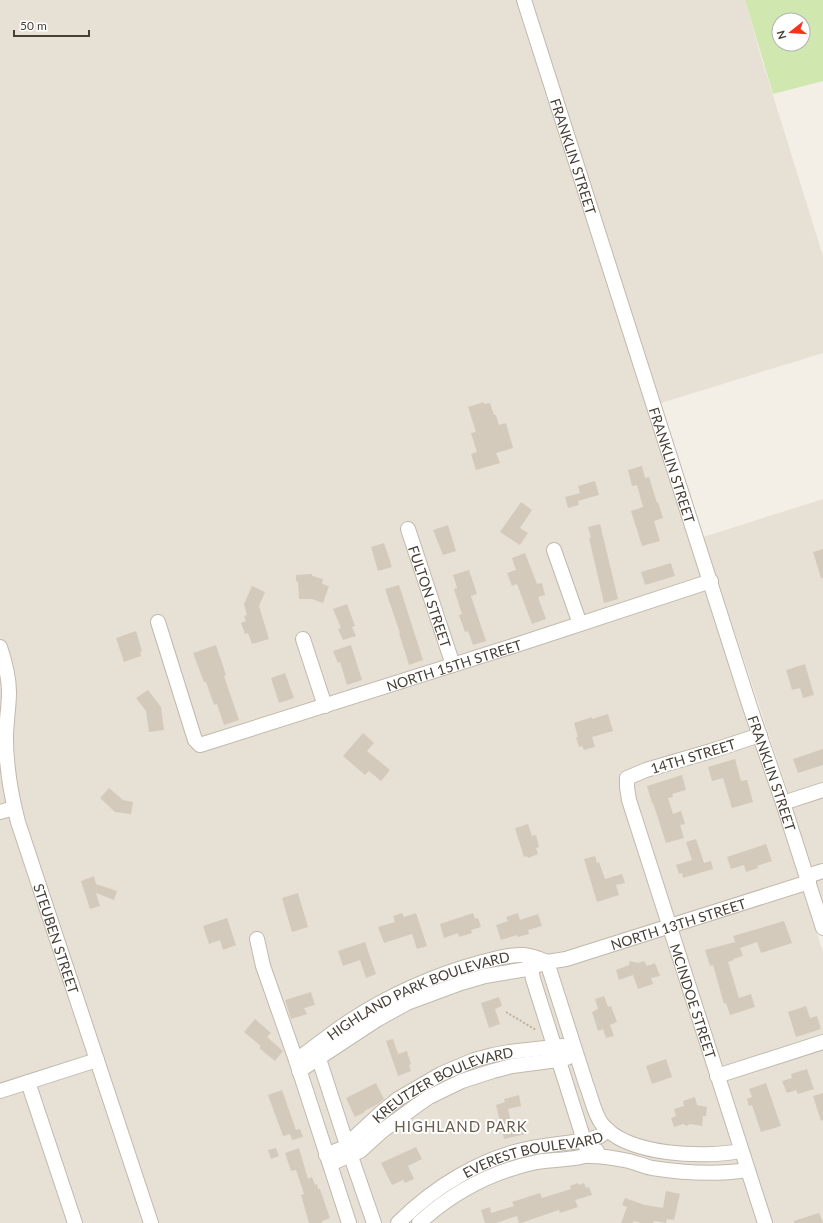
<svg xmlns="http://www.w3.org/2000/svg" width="823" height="1223" font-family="Lato,sans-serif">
<rect width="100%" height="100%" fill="#f3efe7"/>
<!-- residential -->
<path fill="#e7e0d5" d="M0 0H517L823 952V1223H0Z
M529 0H745L761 57 823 256V353L661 403Z
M823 499V906L786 786 703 537Z"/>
<!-- green -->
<path fill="#d0e7b0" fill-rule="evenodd" d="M745 0H823V81L773 94ZM779 20H803V44H779Z"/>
<!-- building -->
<path fill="#d4cabc" d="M484 402V404L490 403 494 415H496L499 425 506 423 513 448 496 453 500 463 476 470 471 454 477 452 471 433 476 432 468 407Z
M642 466 645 478 649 477 657 503 658 502 663 518 654 521 660 541 642 546 631 511 643 507 637 485 632 486 628 470Z
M595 481 599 495 578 501 579 505 568 508 565 497 580 493 578 486Z
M521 502 532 510 520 528 528 533 520 545 500 532Z
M600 524 618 599 604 603 589 538H591L588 527Z
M448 525 456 551 443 555 433 530Z
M384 543 392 567 378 571 371 547Z
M823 549V578H821L813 552Z
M525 553 537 584 542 583 545 595 538 597 546 619 532 624 517 584 512 586 507 573 516 570 512 558Z
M671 563 675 576 645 585 641 572Z
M469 570 477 594 471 596 486 641 473 645 468 631 465 632 459 615 462 614 454 589 457 588 453 575Z
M312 574V576L323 579 322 584 329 586 323 603 312 599H299L298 582 296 581V575Z
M399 585 423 660 409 665 399 633H400L385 589Z
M252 586 265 592 259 606 269 639 252 644 248 633 245 634 241 623 246 621 244 616 247 615 244 604Z
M347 604 355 626 352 627 356 636 343 640 338 629 341 628 333 609Z
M136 631 142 651 140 652 141 656 124 662 116 638Z
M216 645 226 675 224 676 239 720 224 725 217 704 214 705 206 682H204L193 653Z
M351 645 362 680 347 685 340 662 338 663 333 651Z
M805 664 814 695 803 698 800 688 792 690 786 670Z
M285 673 294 698 279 703 271 678Z
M148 690 161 707 164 730 149 732 146 711 136 698Z
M608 714 613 731 592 737 595 747 584 750 582 746 579 747 576 737H578L574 723 592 717V719Z
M363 733 374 743 367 751 390 770 381 781 369 771 365 775 343 756Z
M823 749V765L798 773 793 759Z
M735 759 741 781 747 780 753 802 732 808 723 778 712 781 708 767Z
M682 775 686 790 672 794 673 797 668 798 673 814 681 811 685 824 680 825 684 838 666 843 653 803H652L647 786Z
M109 788 123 800 133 802 131 814 115 812 100 798Z
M528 824 532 836 536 835 539 847 536 848 538 854 528 858 527 856 524 857 515 828Z
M696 839 704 863 711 861 713 869 683 878 682 873 679 874 676 865 692 860 686 842Z
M766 844 772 861 757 866 758 868 746 872 744 865 731 869 727 857Z
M595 856 597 863 599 862 605 879 622 874 625 883 616 885 619 895 597 902 584 859Z
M94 876 96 884 117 891 114 900 96 893 100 906 90 909 81 881Z
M298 893 308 927 292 932 282 898Z
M402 913 404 917 416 913 427 946 417 949 412 934 384 943 378 927 395 922 393 916Z
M473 913 475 919 478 918 481 927 471 930 472 933 459 937 458 933 444 938 440 924Z
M518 913 520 920 538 914 542 926 528 930 529 934 518 937 517 935 501 940 496 925 508 921 506 917Z
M227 918 236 945 223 950 220 940 209 944 203 926Z
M784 921 792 943 761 953 757 942 740 948 743 956 733 959 734 960 728 962 739 998 751 994 755 1007 730 1015 726 1003 724 1004 713 965 710 966 705 950 735 942 733 936Z
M365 942 376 974 366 978 360 960 343 966 338 951Z
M630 961 638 963 644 961 647 966 655 963 660 976 651 978 653 984 638 989 633 975 619 980 616 970 629 965Z
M311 992 315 1005 304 1008 307 1014 291 1019 285 1000Z
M604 996 608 1007 611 1006 617 1022 610 1025 614 1036 606 1038 603 1029 598 1031 592 1012 598 1009 595 999Z
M499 997 502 1006 495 1009 500 1024 489 1028 481 1003Z
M806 1006 810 1018 817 1016 821 1029 796 1037 788 1012Z
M255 1019 271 1033 267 1037 283 1051 275 1061 259 1048 261 1046 244 1032Z
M393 1039 398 1054 407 1051 411 1064 409 1065 411 1071 398 1076 386 1041Z
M666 1059 672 1077 652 1084 646 1066Z
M807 1069 814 1089 798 1094 796 1090 787 1093 782 1081 792 1078 791 1074Z
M376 1083 384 1099 378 1104 364 1111 365 1112 355 1117 346 1098Z
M766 1083 781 1126 761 1132 752 1105 749 1106 747 1099 752 1097 749 1089Z
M282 1090 296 1130 300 1129 303 1137 292 1140 290 1134 283 1136 268 1095Z
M823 1093V1120L821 1121 813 1096Z
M519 1095 521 1106 508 1109 512 1127 524 1124 526 1134 504 1139 496 1105 505 1102 504 1099Z
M695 1097 697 1105 707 1107 706 1116H703L702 1126 690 1124 687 1126 683 1124 674 1127 671 1118 676 1116 674 1109 684 1106 683 1101Z
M416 1147 422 1159 408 1166 414 1179 405 1183 403 1180 392 1185 381 1163Z
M276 1148 279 1156 271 1159 268 1150Z
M299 1148 308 1179 312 1177 315 1185 317 1184 318 1189H320L330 1218 322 1221V1223H309L301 1195 304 1194 296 1170 291 1171 285 1153Z
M578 1183 579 1185 584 1183 586 1188 589 1187 592 1195 575 1200 578 1207 560 1213 559 1210 521 1223H519L517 1216 496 1223H485L481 1210 490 1207 491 1213 514 1206 512 1202 540 1193 542 1198 571 1189 570 1186Z
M666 1191 680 1194 674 1220 667 1219 666 1223 654 1221 653 1223H641L634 1221 633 1223H621L627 1207 622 1205 625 1198 645 1205 663 1208Z
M819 1213 823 1223H794V1221Z"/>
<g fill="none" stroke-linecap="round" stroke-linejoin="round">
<!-- minor casing -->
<g stroke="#c1b9ac" stroke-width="16">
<g id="minor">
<path id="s1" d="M524 0 750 707 783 803 823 928"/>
<path id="s2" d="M408 529 453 665"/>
<path d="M554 550 580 624"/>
<path id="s3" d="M158 622 195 740 200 745 513 646 711 581"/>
<path d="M303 639 325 706"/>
<path id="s4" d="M0 647C5 662 9 676 9 692 9 707 6 722 6 738 6 767 11 795 18 822L151 1223"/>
<path id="s5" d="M760 735 711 751 646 770 627 778V787L629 800 765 1223"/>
<path d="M783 803 823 790"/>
<path d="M0 812 14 808"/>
<path d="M807 876 823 871"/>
<path d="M257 939 263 966 296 1060 349 1223"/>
<path d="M529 958 533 979 589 1156C602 1156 615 1158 629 1161 636 1163 644 1166 652 1168 684 1173 715 1175 747 1170"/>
<path d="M315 1051 319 1059 347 1145 374 1223"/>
<path id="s6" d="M296 1060C314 1048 331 1033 350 1021 391 994 435 975 482 962 495 959 510 954 524 955 532 956 540 959 547 962 560 1003 573 1044 586 1084 591 1096 594 1114 602 1124 627 1156 704 1158 741 1151"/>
<path id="s7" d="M299 1071 378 1019 407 1003 461 983 485 976 527 969 547 962 566 959 809 882"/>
<path d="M717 1076 823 1042"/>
<path d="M28 1082 75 1223"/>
<path d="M0 1091 97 1060"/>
<path id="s8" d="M326 1155 343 1148 382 1112 398 1099 441 1074 474 1060 493 1055 509 1052 563 1046"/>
<path d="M330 1164 360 1151 382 1131 416 1106 429 1097 462 1081 493 1071 512 1066 558 1060 567 1058"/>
<path id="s9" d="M398 1223C434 1187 481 1158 531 1148 551 1144 572 1143 591 1139L600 1136 608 1130"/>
<path d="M419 1223C453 1192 493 1171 537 1162 554 1159 584 1160 597 1151"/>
</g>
</g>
<!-- path -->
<path stroke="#c0b19b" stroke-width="2" stroke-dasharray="2 2" stroke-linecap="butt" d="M506 1012 536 1030"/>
<!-- minor -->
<use href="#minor" stroke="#fff" stroke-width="14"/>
</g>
<g text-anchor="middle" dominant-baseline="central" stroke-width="4" stroke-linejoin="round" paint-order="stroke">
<!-- street labels -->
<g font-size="14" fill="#463f36" stroke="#fff">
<text stroke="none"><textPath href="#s1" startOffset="164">FRANKLIN STREET</textPath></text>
<text stroke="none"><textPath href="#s1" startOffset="488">FRANKLIN STREET</textPath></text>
<text stroke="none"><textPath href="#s2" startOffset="71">FULTON STREET</textPath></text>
<text stroke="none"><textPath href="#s3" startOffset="397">NORTH 15TH STREET</textPath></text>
<text transform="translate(693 756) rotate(-17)">14TH STREET</text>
<text stroke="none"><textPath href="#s1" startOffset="812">FRANKLIN STREET</textPath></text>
<text stroke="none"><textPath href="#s7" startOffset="411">NORTH 13TH STREET</textPath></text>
<text stroke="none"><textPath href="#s4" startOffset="300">STEUBEN STREET</textPath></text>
<text stroke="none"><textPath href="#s6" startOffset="140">HIGHLAND PARK BOULEVARD</textPath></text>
<text stroke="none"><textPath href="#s5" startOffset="373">MCINDOE STREET</textPath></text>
<text stroke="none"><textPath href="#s8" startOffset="139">KREUTZER BOULEVARD</textPath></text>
<text stroke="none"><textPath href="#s9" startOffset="155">EVEREST BOULEVARD</textPath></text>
</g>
<!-- neighbourhood labels -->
<g font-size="15" letter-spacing="1" fill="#685c4d" stroke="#fff">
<text x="461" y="1126">HIGHLAND PARK</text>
</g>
</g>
<!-- north arrow -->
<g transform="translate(791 32) rotate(253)"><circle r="19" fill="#ffffff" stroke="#b5b2af"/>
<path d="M0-3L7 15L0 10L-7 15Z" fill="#f7321a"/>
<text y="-6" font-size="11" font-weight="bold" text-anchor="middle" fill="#463f36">N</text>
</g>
<!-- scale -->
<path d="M14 30v6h75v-6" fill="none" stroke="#463f36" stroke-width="2"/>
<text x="20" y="30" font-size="12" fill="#463f36" stroke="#ffffff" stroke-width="3" paint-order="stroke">50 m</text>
</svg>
